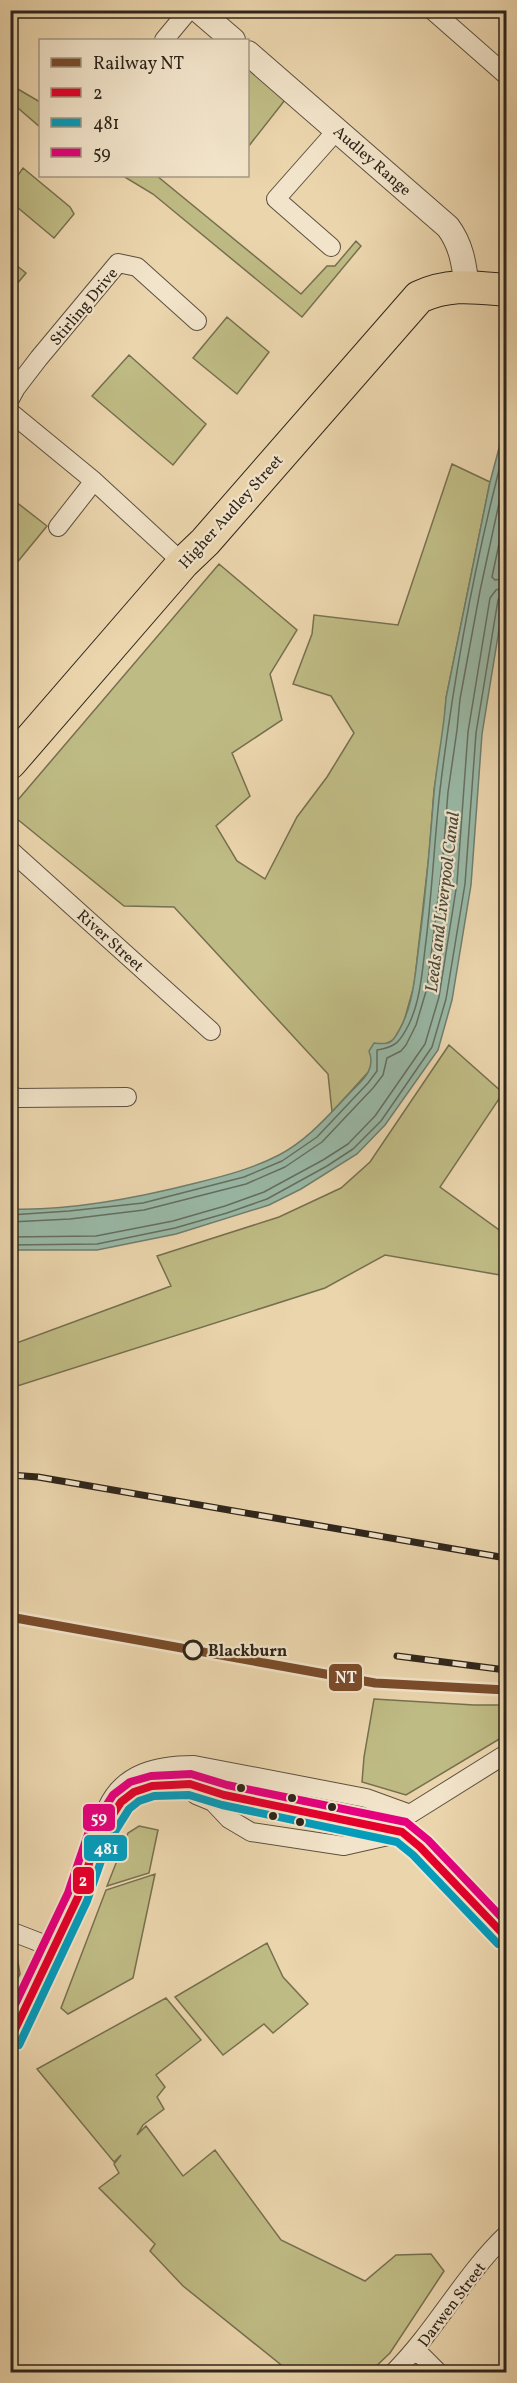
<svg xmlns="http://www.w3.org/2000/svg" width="517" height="2383" viewBox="0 0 517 2383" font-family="Vollkorn,serif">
<rect width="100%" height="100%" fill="#ebd5ad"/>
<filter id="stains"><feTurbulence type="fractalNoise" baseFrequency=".00333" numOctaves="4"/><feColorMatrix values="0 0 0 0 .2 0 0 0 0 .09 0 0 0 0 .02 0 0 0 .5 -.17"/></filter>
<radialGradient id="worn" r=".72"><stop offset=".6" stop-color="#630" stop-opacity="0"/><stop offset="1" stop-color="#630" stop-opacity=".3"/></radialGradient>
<path fill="#bfbb84" stroke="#767050" stroke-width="1.5" d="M 248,53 L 292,91 L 248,147 Z
M 11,85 L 40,102 L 40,127 L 11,102 Z
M 23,168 L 70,207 L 74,214 L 54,238 L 11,202 L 11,185 Z
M 123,176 L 157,176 L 301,294 L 327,266 L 335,266 L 356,241 L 361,246 L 302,317 L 153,194 Z
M 11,261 L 26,273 L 11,291 Z
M 227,317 L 269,352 L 237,394 L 193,358 Z
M 129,355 L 206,424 L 173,465 L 92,396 Z
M 452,464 L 490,482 L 446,698 L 444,729 L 434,790 L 429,855 L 414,986 L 404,1021 L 394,1040 L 385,1044 L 373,1060 L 371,1069 L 332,1112 L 328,1074 L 174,907 L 124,906 L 11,814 L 11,808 L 219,564 L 297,630 L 270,674 L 282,720 L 232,753 L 250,796 L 216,826 L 237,861 L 265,879 L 297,817 L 327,777 L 354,733 L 331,696 L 293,684 L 312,634 L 314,615 L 398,625 Z
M 11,498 L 47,526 L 11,570 Z
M 449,1045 L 503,1093 L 440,1187 L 506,1235 L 506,1276 L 385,1255 L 325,1288 L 11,1388 L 11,1345 L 171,1286 L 157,1256 L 279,1217 L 341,1188 L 370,1162 Z
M 374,1699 L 474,1705 L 506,1705 L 506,1735 L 406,1795 L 362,1782 L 364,1757 Z
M 139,1826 L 158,1830 L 149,1873 L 107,1886 L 128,1833 Z
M 155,1874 L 133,1978 L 68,2014 L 61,2008 L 106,1890 Z
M 267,1943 L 283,1977 L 308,2004 L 273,2033 L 264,2024 L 223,2055 L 175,1997 Z
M 11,1948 L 16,1950 L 20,1974 L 11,1991 Z
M 166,1998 L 201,2040 L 156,2075 L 165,2087 L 157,2097 L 164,2109 L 143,2125 L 137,2135 L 146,2126 L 183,2176 L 215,2150 L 281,2240 L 365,2281 L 396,2255 L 431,2254 L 444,2271 L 390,2353 L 370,2372 L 290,2372 L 183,2286 L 150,2251 L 155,2244 L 99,2188 L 119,2173 L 114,2164 L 121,2155 L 114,2162 L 37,2069 Z"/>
<path fill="#99b9a7" stroke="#6e7e6f" stroke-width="1.5" d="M 506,422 L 506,587 L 482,734 L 471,885 L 452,1000 L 438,1050 L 385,1125 L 357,1154 L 301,1189 L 269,1205 L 176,1234 L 97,1250 L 11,1250 L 11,1209 C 72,1211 137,1198 196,1183 C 224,1176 252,1169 279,1155 C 306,1141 326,1118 347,1096 C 360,1082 377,1071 369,1051 L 374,1043 C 382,1044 390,1045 395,1037 C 413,1011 415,976 419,945 C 426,894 430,844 434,793 C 437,761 444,730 446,698 L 490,482 Z"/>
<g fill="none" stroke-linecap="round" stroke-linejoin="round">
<path stroke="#646f61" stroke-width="1.5" d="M 506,511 L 492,577 L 495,580 L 506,578
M 10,1215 L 69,1211 L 143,1203 L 244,1177 L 282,1161 L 317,1137 L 368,1083 L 377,1071 L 377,1050 C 396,1047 400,1042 409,1024 C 420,1001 422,974 425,949 C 432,896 434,843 440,790 C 454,674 476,556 506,443
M 10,1222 L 70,1219 L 144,1210 L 246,1184 L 285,1167 L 322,1142 L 373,1088 L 383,1075 L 387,1058 L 401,1051 L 406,1045 L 416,1025 L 427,988 L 443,857 L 448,792 L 457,730 L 460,699 L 480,591 L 506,471
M 10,1237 L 96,1236 L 173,1221 L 225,1206 L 264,1192 L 323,1160 L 348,1144 L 375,1116 L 425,1044 L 439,997 L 457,883 L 468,732 L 490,598 L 496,590 L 506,587
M 10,1245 L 97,1244 L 175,1228 L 227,1213 L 267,1199 L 327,1166 L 353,1149 L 381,1121 L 432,1047 L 446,999 L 465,884 L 476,733 L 498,600 L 501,595 L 506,594"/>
<g stroke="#5d5140" stroke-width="20">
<path id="minor" d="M 432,10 L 506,75
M 164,40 L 189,10
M 331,247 L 276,199 L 337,130
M 10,399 L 16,388 L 39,358 L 118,263 L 137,267 L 197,321
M 10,412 L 94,481 L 183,563
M 58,527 L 94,481
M 10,850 L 211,1031
M 10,1094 L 17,1098 L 127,1097
M 196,1795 L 213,1802 L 229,1819 L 251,1832 L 344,1846 L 397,1834
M 107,1808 C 123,1772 158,1765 194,1765 L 366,1798 L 410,1814 L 506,1754
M 10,1931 L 54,1948
M 10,2041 L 78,1897 L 97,1839 L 121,1802 L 134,1792 L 152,1786 L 190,1784 L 224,1795 L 402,1832 L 420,1847 L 506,1937
M 416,2350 L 438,2372
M 394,2372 C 436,2330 464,2275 506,2235"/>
</g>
<g stroke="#5d5140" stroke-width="26">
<path id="tertiary" d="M 198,10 L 233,40
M 248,53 L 448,227 C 462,246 464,265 467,287"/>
</g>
<g stroke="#2e251b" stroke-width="34">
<path id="trunk" d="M 10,763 L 183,563 L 205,542 L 419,297 C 450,283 473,287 506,290"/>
</g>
<use href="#minor" stroke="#f2e4ca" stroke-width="18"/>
<use href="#tertiary" stroke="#f2e4ca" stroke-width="24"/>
<use href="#trunk" stroke="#ebd5ad" stroke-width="32"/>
<g stroke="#2e251b" stroke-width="7">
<path id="rail" d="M 10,1475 L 38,1477 L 506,1558
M 397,1656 L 506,1670"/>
</g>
<use href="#rail" stroke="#f2e4ca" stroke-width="4.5" stroke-dasharray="14" stroke-linecap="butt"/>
<g stroke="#f2e4ca" stroke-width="12">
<path id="bus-1" d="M 10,2040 L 78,1897 L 97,1839 L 121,1802 L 134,1792 L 152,1786 L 190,1784 L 224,1795 L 402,1832 L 420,1847 L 506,1937"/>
</g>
<g stroke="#f2e4ca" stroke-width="12">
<path id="bus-2" d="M 19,2045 L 87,1901 L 107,1844 L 129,1809 L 139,1801 L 154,1796 L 189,1795 L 222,1805 L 397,1842 L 413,1855 L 498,1944"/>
</g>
<g stroke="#f2e4ca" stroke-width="12">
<path id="bus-3" d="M 10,2015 L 68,1893 L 88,1834 L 113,1795 L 130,1782 L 151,1776 L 191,1774 L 227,1785 L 406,1822 L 428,1840 L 506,1922"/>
</g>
<use href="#bus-1" stroke="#e4002b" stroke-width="8"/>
<use href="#bus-2" stroke="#059cbc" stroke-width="8"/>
<use href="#bus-3" stroke="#e5007d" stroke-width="8"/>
<g stroke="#f2e4ca" stroke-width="14">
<path id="rail-1" d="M 10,1617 L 375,1683 L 506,1690"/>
</g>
<use href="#rail-1" stroke="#7a4b2a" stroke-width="9"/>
</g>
<circle fill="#f2e4ca" stroke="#2e251b" stroke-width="3" cx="193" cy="1650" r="9"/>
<g fill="#2e251b" stroke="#f2e4ca" stroke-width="2">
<circle cx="241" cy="1788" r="5"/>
<circle cx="292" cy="1798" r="5"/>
<circle cx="332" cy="1807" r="5"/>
<circle cx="273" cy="1816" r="5"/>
<circle cx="300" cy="1822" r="5"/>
</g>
<g text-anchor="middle" stroke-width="4.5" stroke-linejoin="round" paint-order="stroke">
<g font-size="16" fill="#2e251b" stroke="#f2e4ca">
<text transform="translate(373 160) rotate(41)" y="6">Audley Range</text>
<text transform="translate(83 306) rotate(-50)" y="6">Stirling Drive</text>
<text transform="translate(230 511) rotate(-48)" y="6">Higher Audley Street</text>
<text transform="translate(111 940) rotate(42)" y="6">River Street</text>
<text transform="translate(451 2304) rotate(-53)" y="6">Darwen Street</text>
</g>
<g font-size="16" font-weight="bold" fill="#2e251b" stroke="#f2e4ca" text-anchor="start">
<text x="208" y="1656">Blackburn</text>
</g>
<g font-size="18" font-style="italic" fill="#494a3e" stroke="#f2e4ca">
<text transform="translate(442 902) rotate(-83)" y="6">Leeds and Liverpool Canal</text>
</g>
</g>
<g stroke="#f2e4ca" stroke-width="2">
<rect x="328" y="1663" width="35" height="29" rx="6" fill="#7a4b2a"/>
<rect x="82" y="1803" width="34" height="29" rx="6" fill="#e5007d"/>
<rect x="83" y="1834" width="45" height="28" rx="6" fill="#059cbc"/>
<rect x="72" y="1866" width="23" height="29" rx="6" fill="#e4002b"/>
</g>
<g font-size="16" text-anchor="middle" font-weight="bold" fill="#fff">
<text x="346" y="1683">NT</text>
<text x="99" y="1823">59</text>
<text x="106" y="1854">481</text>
<text x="83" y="1886">2</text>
</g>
<rect width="517" height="2383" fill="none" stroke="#ebd5ad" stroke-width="36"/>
<rect x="12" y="12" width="493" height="2359" fill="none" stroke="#2e251b" stroke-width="3"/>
<rect x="18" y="18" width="481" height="2347" fill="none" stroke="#2e251b" stroke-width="1.5"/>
<rect x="39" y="39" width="210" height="138" fill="#f2e4ca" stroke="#a49884" stroke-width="1.5"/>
<rect x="51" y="58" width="30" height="9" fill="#7a4b2a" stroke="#a49884" stroke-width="1.5"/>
<text x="93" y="69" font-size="18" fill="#2e251b">Railway NT</text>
<rect x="51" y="88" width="30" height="9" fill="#e4002b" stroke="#a49884" stroke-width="1.5"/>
<text x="93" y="99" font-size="18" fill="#2e251b">2</text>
<rect x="51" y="118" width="30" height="9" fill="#059cbc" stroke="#a49884" stroke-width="1.5"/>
<text x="93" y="129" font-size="18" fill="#2e251b">481</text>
<rect x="51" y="148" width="30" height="9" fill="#e5007d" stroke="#a49884" stroke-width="1.5"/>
<text x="93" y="159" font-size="18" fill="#2e251b">59</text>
<rect width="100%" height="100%" filter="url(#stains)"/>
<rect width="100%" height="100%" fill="url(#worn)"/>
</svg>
